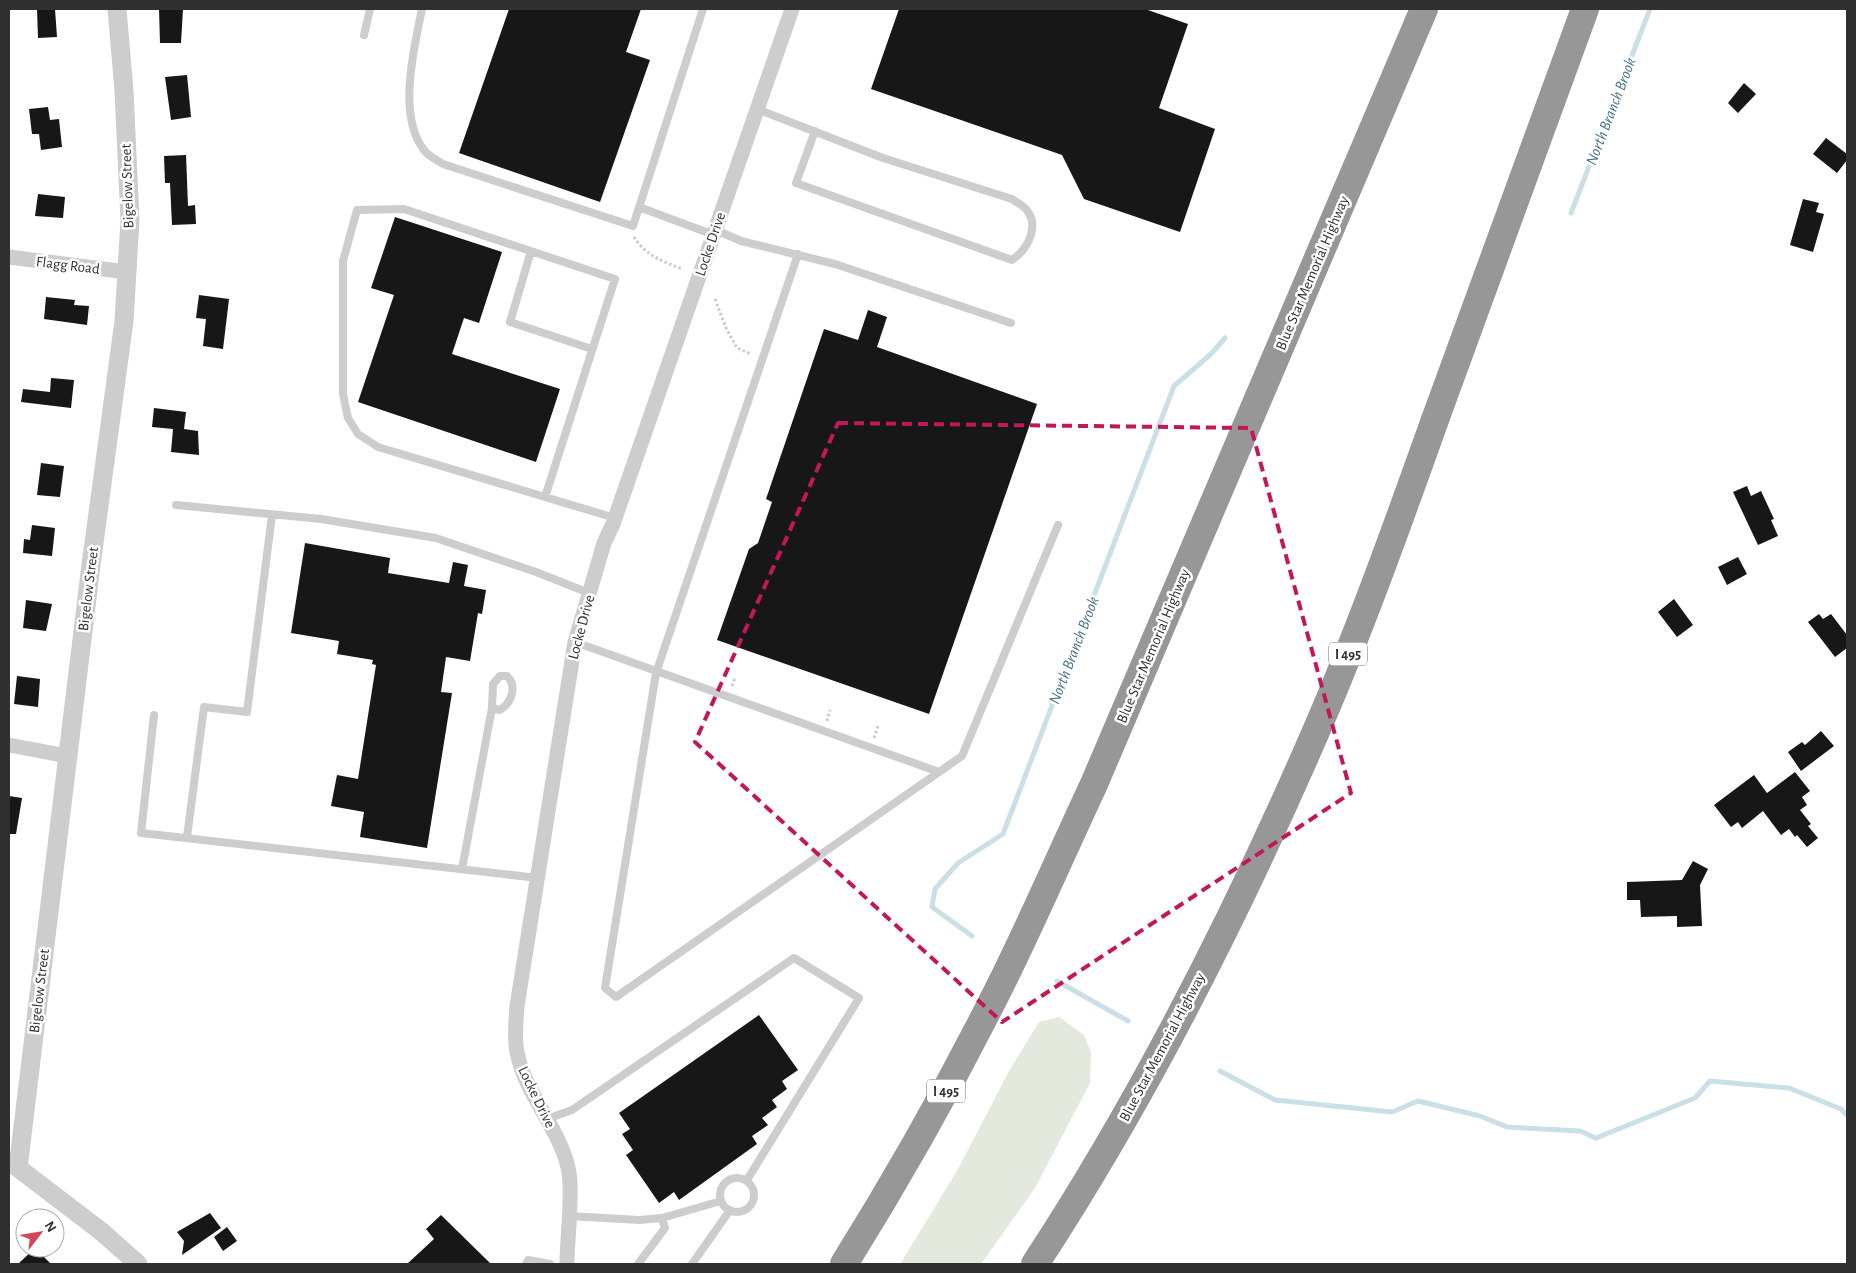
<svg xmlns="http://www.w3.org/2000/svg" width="1856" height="1273" viewBox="0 0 1856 1273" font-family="'Alegreya Sans',sans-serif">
<rect width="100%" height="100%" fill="#fff"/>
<path fill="#e4e9dd" d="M 1059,1017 L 1084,1035 L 1091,1052 L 1090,1083 L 1035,1188 L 981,1264 L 900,1264 L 957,1171 L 1009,1071 L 1039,1022 Z"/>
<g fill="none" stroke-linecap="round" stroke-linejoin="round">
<path stroke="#cbdfe7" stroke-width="5" d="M 1571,213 L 1650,9
M 972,936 L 932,907 L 935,889 L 958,863 L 1003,834 L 1174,386 L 1211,354 L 1225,338
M 1057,981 L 1128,1021
M 1220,1071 L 1275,1100 L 1392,1112 L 1418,1101 L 1480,1116 L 1507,1127 L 1580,1131 L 1596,1138 L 1695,1098 L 1710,1081 L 1789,1088 L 1841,1109 L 1847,1115"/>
</g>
<path fill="#171717" d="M 37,9 L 55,9 L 57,37 L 38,38 Z
M 159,9 L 183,9 L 181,43 L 160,43 Z
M 509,9 L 641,9 L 626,52 L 650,60 L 600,202 L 459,153 Z
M 899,9 L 1145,9 L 1188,24 L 1159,108 L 1215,129 L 1180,232 L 1084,199 L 1062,155 L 871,89 Z
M 187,75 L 191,117 L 171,120 L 165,77 Z
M 1744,83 L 1756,94 L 1738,113 L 1728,103 Z
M 48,107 L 50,120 L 59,119 L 62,147 L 41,150 L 39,134 L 32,134 L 29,109 Z
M 1826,138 L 1847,154 L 1847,160 L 1837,173 L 1813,154 Z
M 186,155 L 188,206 L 195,205 L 196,224 L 172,225 L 170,183 L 165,183 L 164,156 Z
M 38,194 L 65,197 L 63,218 L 35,216 Z
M 1803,199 L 1819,203 L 1816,212 L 1824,214 L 1813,252 L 1790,245 Z
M 395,217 L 502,252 L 479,323 L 464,318 L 452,354 L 560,389 L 536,462 L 358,402 L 394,295 L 371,288 Z
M 199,295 L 229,299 L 223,349 L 203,346 L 206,319 L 196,318 Z
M 46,297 L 75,300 L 74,305 L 89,306 L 87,325 L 44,319 Z
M 868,310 L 887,317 L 877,347 L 1037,404 L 929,714 L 717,640 L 749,549 L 758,543 L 772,502 L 766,499 L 824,329 L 858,340 Z
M 51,378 L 74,380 L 71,408 L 21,402 L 23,389 L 50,392 Z
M 154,408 L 186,412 L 184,429 L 198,431 L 199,455 L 171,452 L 173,429 L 152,427 Z
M 41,463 L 64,466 L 60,497 L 37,495 Z
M 1747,486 L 1751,496 L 1761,491 L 1774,519 L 1771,520 L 1778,536 L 1758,545 L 1733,492 Z
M 32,525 L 55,528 L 52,556 L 23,553 L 24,539 L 30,540 Z
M 305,543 L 390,558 L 388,573 L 449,583 L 453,562 L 468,565 L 464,586 L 486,590 L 482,614 L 478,613 L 470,661 L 446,657 L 441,692 L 452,693 L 427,848 L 360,837 L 364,812 L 331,806 L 337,775 L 358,779 L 376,665 L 372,664 L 373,660 L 337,654 L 339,641 L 291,633 Z
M 1738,557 L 1747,574 L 1727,585 L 1718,567 Z
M 1674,599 L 1693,625 L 1677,637 L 1658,612 Z
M 26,600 L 52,604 L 46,631 L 23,628 Z
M 1819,614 L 1823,619 L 1831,614 L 1847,635 L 1847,648 L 1835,657 L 1808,622 Z
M 17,676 L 40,679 L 38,707 L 14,704 Z
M 1821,731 L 1834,746 L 1801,771 L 1788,752 L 1802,742 L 1805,745 Z
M 1795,772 L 1810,791 L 1802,797 L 1807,805 L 1800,810 L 1811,824 L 1808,826 L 1818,838 L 1807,847 L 1797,835 L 1795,837 L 1789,829 L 1781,835 L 1763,811 L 1742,828 L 1738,822 L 1731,827 L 1714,805 L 1754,775 L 1767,793 Z
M 9,796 L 22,798 L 16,834 L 9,834 Z
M 1693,861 L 1708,869 L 1700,885 L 1702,926 L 1677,927 L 1677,916 L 1641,917 L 1640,900 L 1627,900 L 1627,882 L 1682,880 Z
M 759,1015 L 798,1070 L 782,1081 L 787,1089 L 772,1100 L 777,1107 L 762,1118 L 768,1125 L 752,1136 L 757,1144 L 679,1200 L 674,1192 L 659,1203 L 626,1155 L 633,1150 L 622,1134 L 630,1129 L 619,1113 Z
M 210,1213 L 221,1228 L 182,1255 L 184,1241 L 177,1232 Z
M 441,1215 L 491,1264 L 407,1264 L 434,1239 L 426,1229 Z
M 227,1227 L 237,1241 L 223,1251 L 214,1237 Z
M 35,1248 L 51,1264 L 18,1264 Z"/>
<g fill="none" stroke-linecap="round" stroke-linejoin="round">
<path stroke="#cacaca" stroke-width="3" stroke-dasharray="2.5 2.5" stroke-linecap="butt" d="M 634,237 C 645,255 663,262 683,269
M 715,299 L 726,328 L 737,348 L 751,354
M 732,686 L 735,677
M 827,721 L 830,710
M 874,738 L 878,726"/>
<path stroke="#cdcdcd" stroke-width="8" d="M 422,9 C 414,48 397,116 424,150 C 428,156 437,160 443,164 L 633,226 L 703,9
M 364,35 L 370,9
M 757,109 L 883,158 L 1012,199 C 1016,202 1022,205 1025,208 C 1041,225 1028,249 1012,260 L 796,183 L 815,131
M 639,207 L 714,235
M 716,230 L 741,241 L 835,264 L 1011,323
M 531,251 L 510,322 L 592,349
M 798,254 L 656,673 L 605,988 L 616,997 L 962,756 L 1058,525
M 545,497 L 615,279 L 404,209 L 357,210 L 343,261 L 343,394 L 348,418 L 358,434 L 378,447 L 615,518
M 176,505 L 321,519 L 436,538 L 536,572 L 589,593
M 575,642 L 939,772
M 154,715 L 141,833 L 538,878
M 187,837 L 204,707 L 247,712 L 272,515
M 462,869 L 492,708 L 493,684 L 500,676 L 507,676 C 518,687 511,703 500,710 L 492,708
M 547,1119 L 572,1110 L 794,958 L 859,998 L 747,1180
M720 1195a17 17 0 1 1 34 0a17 17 0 1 1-34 0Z
M 569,1216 L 639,1220 L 662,1218 L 721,1201
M 526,1264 L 528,1260 L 550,1264
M 638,1264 L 665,1228 L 662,1218
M 692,1264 L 730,1210"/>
<path stroke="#cdcdcd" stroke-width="15" d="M 9,257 L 127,272
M 9,745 L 67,756
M 567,1264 C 567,1237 573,1198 569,1172 C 561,1129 525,1095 517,1052 C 514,1038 516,1021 517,1006 L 575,642 L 604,543 L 613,524 L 792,9"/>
<path stroke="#cdcdcd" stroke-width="19" d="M 9,1161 L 102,1232 L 138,1264
M 18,1168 L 91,565 L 124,321 L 130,220 L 124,91 L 117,9"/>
<path stroke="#979797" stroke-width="28" d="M 844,1264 C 902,1171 956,1075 1005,976 C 1036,913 1064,848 1094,784 L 1424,9
M 1035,1264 C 1149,1090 1244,900 1326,708 C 1366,613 1401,515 1436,417 C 1486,281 1536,145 1585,9"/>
</g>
<path fill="none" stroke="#c2185b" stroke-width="4" stroke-dasharray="10 6" stroke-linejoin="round" d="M 838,423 L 1251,428 L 1351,793 L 1002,1022 L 695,742 Z"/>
<g text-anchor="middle" stroke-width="5" stroke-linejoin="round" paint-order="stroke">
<g fill="#fff" stroke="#6e6e6e" stroke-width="1">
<rect x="1329" y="642.5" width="38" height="23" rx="4"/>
<rect x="927" y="1079.5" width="38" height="23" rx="4"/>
</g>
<g font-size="14" font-weight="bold" fill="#303030">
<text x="1348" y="659">I 495</text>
<text x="946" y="1096">I 495</text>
</g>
<g font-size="15" fill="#303030" stroke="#fff">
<text transform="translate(127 186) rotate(-92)" y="5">Bigelow Street</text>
<text transform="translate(710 244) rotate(-71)" y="5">Locke Drive</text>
<text transform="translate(68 265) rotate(7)" y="5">Flagg Road</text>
<text transform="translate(1312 273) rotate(-67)" y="5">Blue Star Memorial Highway</text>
<text transform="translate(88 589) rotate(-83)" y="5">Bigelow Street</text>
<text transform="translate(581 627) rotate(-75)" y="5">Locke Drive</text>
<text transform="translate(1153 646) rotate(-67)" y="5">Blue Star Memorial Highway</text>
<text transform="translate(39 991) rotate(-83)" y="5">Bigelow Street</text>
<text transform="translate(1162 1047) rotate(-62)" y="5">Blue Star Memorial Highway</text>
<text transform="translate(537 1097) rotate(64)" y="5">Locke Drive</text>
</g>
<g font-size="16" font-style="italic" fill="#45758b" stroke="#fff">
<text transform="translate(1610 111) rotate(-69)" y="6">North Branch Brook</text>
<text transform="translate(1073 650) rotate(-69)" y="6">North Branch Brook</text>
</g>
</g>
<rect width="1856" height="1273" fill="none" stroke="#303030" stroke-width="20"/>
<g transform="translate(40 1233) rotate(59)"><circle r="24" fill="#ffffff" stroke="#acacac"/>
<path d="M0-4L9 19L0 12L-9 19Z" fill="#d54559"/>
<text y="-8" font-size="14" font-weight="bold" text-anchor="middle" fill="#303030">N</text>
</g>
</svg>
